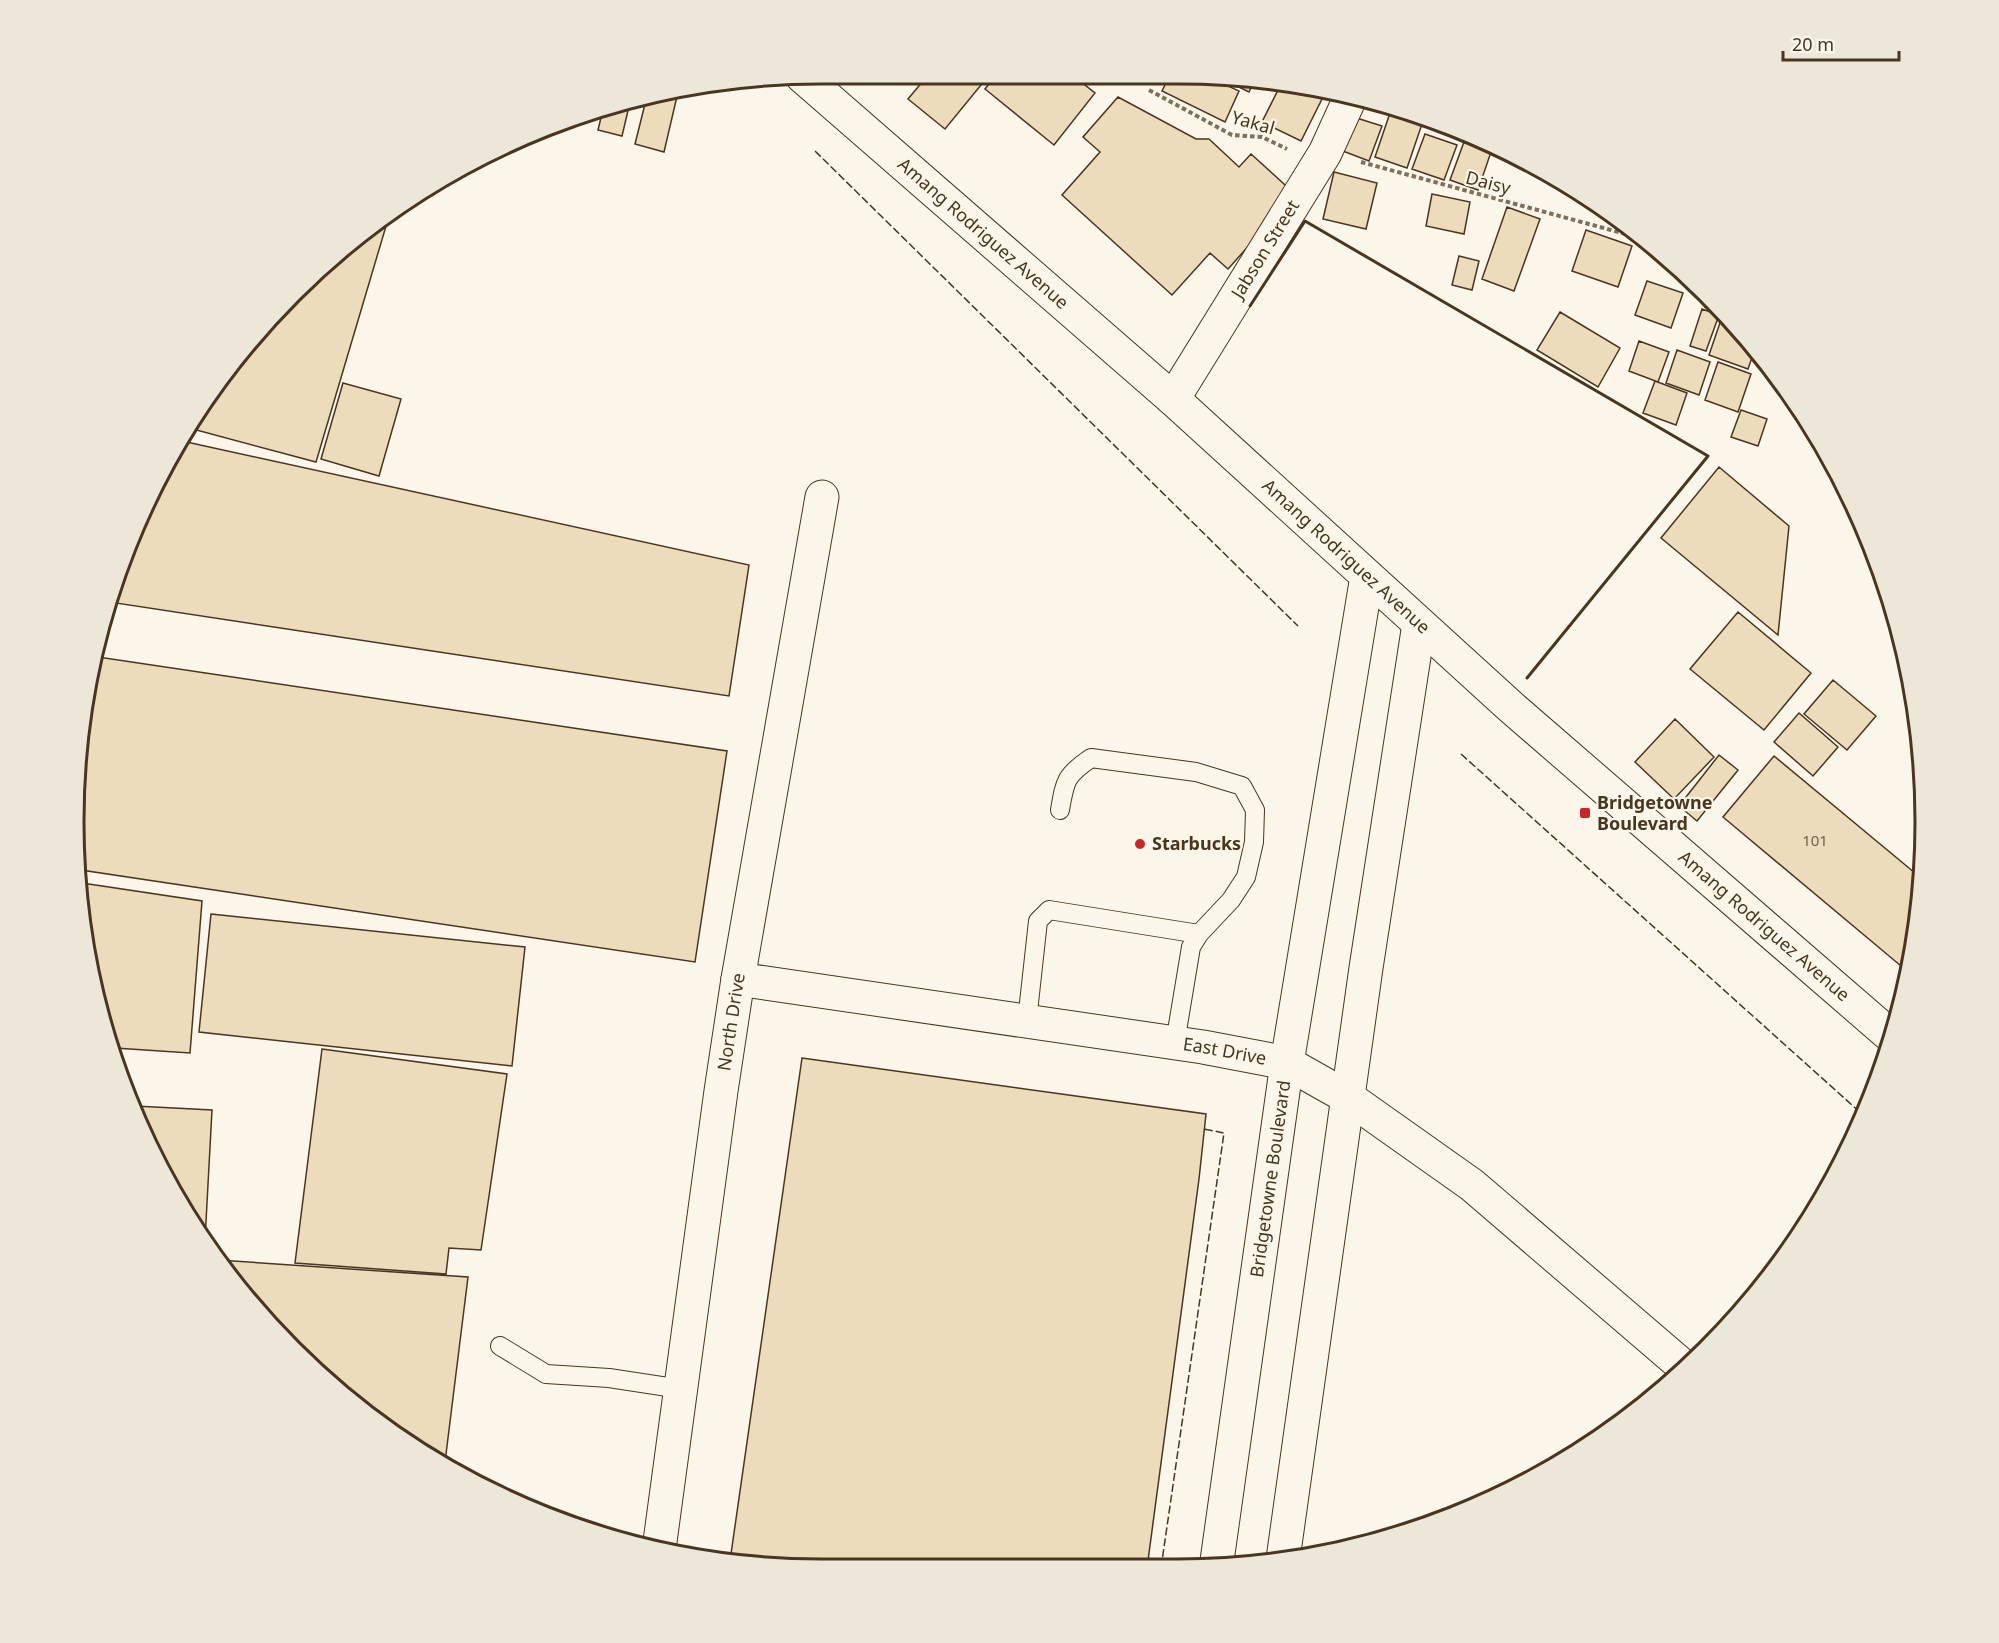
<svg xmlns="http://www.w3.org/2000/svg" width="1999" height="1643" viewBox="0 0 1999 1643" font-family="'Noto Sans',sans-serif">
<rect width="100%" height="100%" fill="#fbf6e9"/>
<path fill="#ecdcbc" stroke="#4a3520" stroke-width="1.5" d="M 929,74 L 990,74 L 945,129 L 908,99 Z
M 997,74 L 1072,75 L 1095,93 L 1054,145 L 985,89 Z
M 1170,75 L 1205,75 L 1239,91 L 1225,122 L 1162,91 Z
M 1214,75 L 1227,75 L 1255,79 L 1249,92 Z
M 1282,82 L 1327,89 L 1301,141 L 1262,122 Z
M 678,92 L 664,152 L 635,144 L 647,96 Z
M 1118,97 L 1196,139 L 1209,139 L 1239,167 L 1251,154 L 1295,194 L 1228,269 L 1210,253 L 1172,295 L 1062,195 L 1100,152 L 1083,137 Z
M 624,101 L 630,102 L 622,136 L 598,130 L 603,109 Z
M 1390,113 L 1422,124 L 1407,168 L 1375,157 Z
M 1347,115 L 1382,126 L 1369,161 L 1335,148 Z
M 1461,129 L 1486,142 L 1484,148 L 1457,138 Z
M 1425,134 L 1457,145 L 1444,180 L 1412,169 Z
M 1464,142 L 1491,152 L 1478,190 L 1450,180 Z
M 1334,172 L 1377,183 L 1366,229 L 1323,219 Z
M 1432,194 L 1470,202 L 1464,234 L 1426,226 Z
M 1507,207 L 1540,219 L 1514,291 L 1482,279 Z
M 389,216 L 316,462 L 189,428 L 199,406 L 328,259 Z
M 1586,230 L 1632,246 L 1618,287 L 1572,271 Z
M 1459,256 L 1479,261 L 1472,290 L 1452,285 Z
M 1647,281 L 1683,293 L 1671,328 L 1635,315 Z
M 1708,299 L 1720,312 L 1705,307 Z
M 1702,309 L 1719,315 L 1706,351 L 1690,346 Z
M 1560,312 L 1620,348 L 1598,387 L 1537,350 Z
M 1722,317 L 1726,318 L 1755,349 L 1748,369 L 1709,355 Z
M 1639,341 L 1669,352 L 1658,382 L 1629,371 Z
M 1677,350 L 1710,362 L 1699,395 L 1666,383 Z
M 1760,354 L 1771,366 L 1772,368 L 1757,363 Z
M 1718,362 L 1751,374 L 1738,412 L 1705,400 Z
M 1655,381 L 1687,393 L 1676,425 L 1643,413 Z
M 343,383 L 401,399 L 379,476 L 321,459 Z
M 1741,410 L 1767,419 L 1758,446 L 1731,437 Z
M 182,441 L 749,565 L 729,696 L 109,602 L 113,581 Z
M 1719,467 L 1789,526 L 1778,635 L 1661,538 Z
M 1738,612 L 1811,673 L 1764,730 L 1690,669 Z
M 98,657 L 727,751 L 695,962 L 81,870 L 75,772 Z
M 1833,680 L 1876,716 L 1847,750 L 1804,714 Z
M 1799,713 L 1838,747 L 1813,776 L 1774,742 Z
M 1675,719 L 1714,757 L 1674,799 L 1635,762 Z
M 1719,755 L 1738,770 L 1697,821 L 1679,806 Z
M 1774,756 L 1915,873 L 1921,866 L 1919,919 L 1907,971 L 1723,817 Z
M 82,883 L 202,901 L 190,1053 L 115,1048 L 88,967 Z
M 211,914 L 525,947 L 512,1066 L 199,1032 Z
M 322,1049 L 507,1074 L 481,1250 L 449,1248 L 446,1274 L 295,1263 Z
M 802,1058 L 1206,1114 L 1199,1179 L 1147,1568 L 773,1568 L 730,1561 Z
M 135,1106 L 212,1110 L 205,1240 L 150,1152 Z
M 218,1260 L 468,1277 L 445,1462 L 329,1384 L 228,1277 Z"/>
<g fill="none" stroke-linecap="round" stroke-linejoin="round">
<g stroke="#4a3520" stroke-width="20">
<path id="lane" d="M 1060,810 C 1065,780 1066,775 1091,758 L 1196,772 L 1242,786 L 1255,810 L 1254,842 L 1246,877 L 1231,900 L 1199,934 L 1191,947 L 1175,1043
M 1027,1021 L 1038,921 L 1049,910 L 1199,934
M 500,1346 L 546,1374 L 609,1378 L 681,1389"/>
</g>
<g stroke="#4a3520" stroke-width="35">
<g id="street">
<path id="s1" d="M 1173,399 L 1325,153 L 1351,96"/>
<path id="s2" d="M 738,979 L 1203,1047 L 1287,1063 L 1349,1098 L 1472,1185 L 1684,1367"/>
<path id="s3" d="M 659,1549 L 721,1091 L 738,979 L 822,497"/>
</g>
</g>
<g stroke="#4a3520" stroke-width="35">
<g id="secondary">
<path id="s4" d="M 802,76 L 1173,399 L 1511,707 L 1892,1037"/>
<path d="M 1283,1559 L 1366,968 L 1419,624"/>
<path id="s5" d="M 1216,1568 L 1287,1063 L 1367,576"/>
</g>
</g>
<path stroke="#7f6f5c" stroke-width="4" stroke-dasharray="4.5 3" stroke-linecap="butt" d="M 1149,90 L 1232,135 L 1262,137 L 1287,149
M 1361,162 L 1644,239"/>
<use href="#lane" stroke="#fbf6e9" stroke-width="18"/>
<use href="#street" stroke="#fbf6e9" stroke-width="33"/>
<use href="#secondary" stroke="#fbf6e9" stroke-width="33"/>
<path stroke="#4a3520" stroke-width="1.5" stroke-dasharray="8 3" stroke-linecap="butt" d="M 815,151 L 1298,626
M 1461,754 L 1862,1114
M 1161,1568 L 1224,1133 L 1204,1129"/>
<path stroke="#4a3520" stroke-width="3" d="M 1250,306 L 1305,221 L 1708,456 L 1527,678"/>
</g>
<g fill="#c62828" stroke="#fbf6e9" stroke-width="2">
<rect x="1579" y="807" width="12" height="12" rx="3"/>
<circle cx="1140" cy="844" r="6"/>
</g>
<g text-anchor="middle" stroke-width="4.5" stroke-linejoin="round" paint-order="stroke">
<g font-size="15" fill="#725f47">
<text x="1815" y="846">101</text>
</g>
<g font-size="18" fill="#4a3520" stroke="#fbf6e9">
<text transform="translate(1253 123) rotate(16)" y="6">Yakal</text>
<text transform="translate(1488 183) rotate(15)" y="6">Daisy</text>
<text dy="6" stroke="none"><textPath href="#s4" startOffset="240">Amang Rodriguez Avenue</textPath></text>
<text dy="6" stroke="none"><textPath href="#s1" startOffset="176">Jabson Street</textPath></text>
<text dy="6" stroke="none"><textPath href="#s4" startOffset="726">Amang Rodriguez Avenue</textPath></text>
<text dy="6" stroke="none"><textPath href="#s4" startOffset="1284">Amang Rodriguez Avenue</textPath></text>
<text dy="6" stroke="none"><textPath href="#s3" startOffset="532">North Drive</textPath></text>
<text dy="6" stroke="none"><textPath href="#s2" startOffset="492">East Drive</textPath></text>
<text dy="6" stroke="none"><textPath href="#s5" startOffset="393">Bridgetowne Boulevard</textPath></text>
</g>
<g font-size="18" font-weight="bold" fill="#4a3520" stroke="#fbf6e9" text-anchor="start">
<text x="1597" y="809">Bridgetowne<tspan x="1597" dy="21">Boulevard</tspan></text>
<text x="1152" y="850">Starbucks</text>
</g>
</g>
<path d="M0 0H1999V1643H0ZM821 84H1178A737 737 0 0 1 1915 821V822A737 737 0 0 1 1178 1559H821A737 737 0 0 1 84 822V821A737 737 0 0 1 821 84Z" fill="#ede7d9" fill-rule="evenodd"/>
<path fill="none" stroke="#4a3520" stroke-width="3" d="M821 84H1178A737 737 0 0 1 1915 821V822A737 737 0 0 1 1178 1559H821A737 737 0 0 1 84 822V821A737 737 0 0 1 821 84Z"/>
<path d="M1783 51v9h116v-9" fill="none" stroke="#4a3520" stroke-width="3"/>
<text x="1792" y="51" font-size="18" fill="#4a3520" stroke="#fbf6e9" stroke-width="4.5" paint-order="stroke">20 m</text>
</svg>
